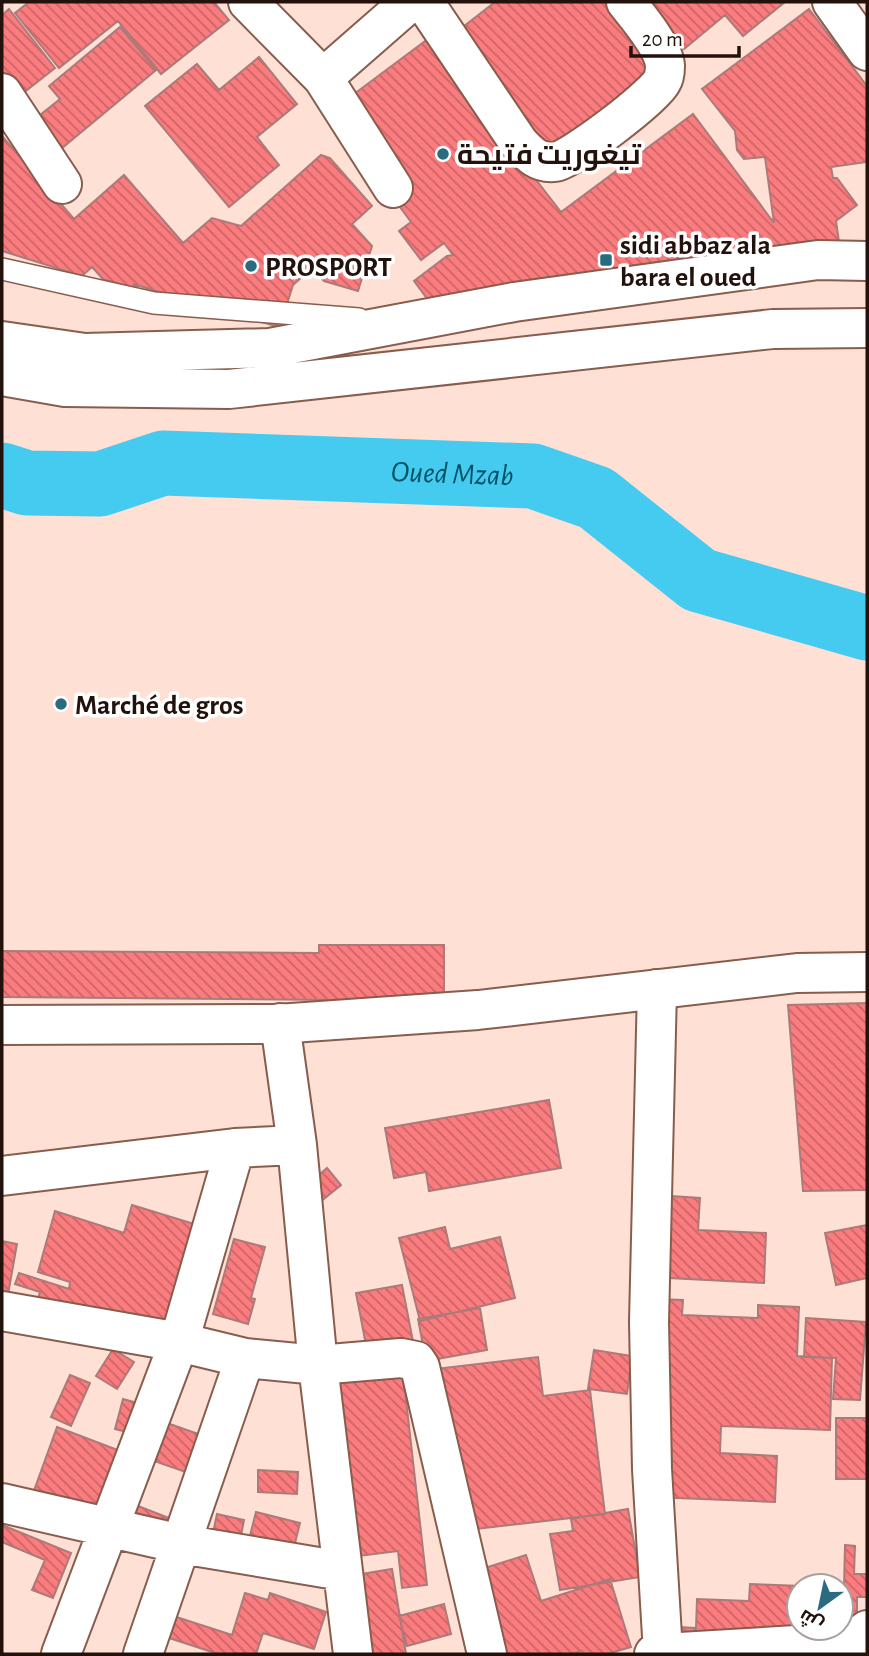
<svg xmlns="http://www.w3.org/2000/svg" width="869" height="1656" viewBox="0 0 869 1656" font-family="'Alegreya Sans',Cairo,sans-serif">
<defs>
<pattern id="building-back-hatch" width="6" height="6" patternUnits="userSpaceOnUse" patternTransform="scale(1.75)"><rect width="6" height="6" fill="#fb7c7e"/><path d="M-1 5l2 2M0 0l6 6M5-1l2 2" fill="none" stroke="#cb6466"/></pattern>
</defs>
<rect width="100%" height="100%" fill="#fee0d5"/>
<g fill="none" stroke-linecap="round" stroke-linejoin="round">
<path stroke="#45caf0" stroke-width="65" id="s1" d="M 2,475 L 27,483 L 100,484 L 163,463 L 533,476 L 596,498 L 699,580 L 867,628"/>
</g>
<path fill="url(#building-back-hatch)" stroke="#ab7a79" stroke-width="2" d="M 29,2 L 214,2 L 229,20 L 161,74 L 118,21 L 59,68 L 15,13 Z
M 495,2 L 611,2 L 674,81 L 562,170 L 454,34 Z
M 645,2 L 785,2 L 743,36 L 725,15 L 684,49 Z
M 9,9 L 55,68 L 13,101 L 2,87 L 2,15 Z
M 809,9 L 867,86 L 867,162 L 831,167 L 833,178 L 837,178 L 857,205 L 836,221 L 840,249 L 431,304 L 414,281 L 447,256 L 453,255 L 444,243 L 421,260 L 399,231 L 411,222 L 342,129 L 346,100 L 436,33 L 543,177 L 537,181 L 561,212 L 693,114 L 774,223 L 765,157 L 744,159 L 737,150 L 735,131 L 702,89 Z
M 120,27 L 156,70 L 50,158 L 24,128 L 60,99 L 49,86 Z
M 259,57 L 297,104 L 257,137 L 279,165 L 229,207 L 145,106 L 197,64 L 219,90 Z
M 2,136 L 74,219 L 124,175 L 183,243 L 212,218 L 241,226 L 321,155 L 330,158 L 372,206 L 352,224 L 372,246 L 358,291 L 324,281 L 312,268 L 293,285 L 282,320 L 275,326 L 133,284 L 139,290 L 103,279 L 92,267 L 82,276 L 2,251 Z
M 319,945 L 444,945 L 444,1001 L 2,997 L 2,951 L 319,953 Z
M 867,1003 L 867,1190 L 803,1191 L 788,1005 Z
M 549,1100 L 561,1168 L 429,1191 L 426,1172 L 394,1178 L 385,1128 Z
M 327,1168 L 341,1185 L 320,1202 L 306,1186 Z
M 656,1195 L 700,1198 L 698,1230 L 766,1233 L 764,1283 L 669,1278 Z
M 132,1205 L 207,1228 L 171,1346 L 32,1317 L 40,1292 L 15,1284 L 19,1273 L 69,1289 L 70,1282 L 38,1272 L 55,1211 L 124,1233 Z
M 867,1225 L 867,1278 L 836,1285 L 825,1233 Z
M 445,1227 L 450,1249 L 500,1237 L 515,1298 L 420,1321 L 399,1238 Z
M 234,1239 L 265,1247 L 251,1298 L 255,1299 L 248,1324 L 213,1314 Z
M 2,1241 L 17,1244 L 4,1317 L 2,1316 Z
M 402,1285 L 417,1362 L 371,1371 L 356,1293 Z
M 656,1299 L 683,1300 L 682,1315 L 758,1318 L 758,1305 L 799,1307 L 797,1356 L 832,1358 L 830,1430 L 721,1426 L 720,1453 L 777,1456 L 775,1502 L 652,1497 Z
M 480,1308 L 487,1350 L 426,1361 L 418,1319 Z
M 806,1318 L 866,1322 L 860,1400 L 833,1399 L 836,1358 L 804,1357 Z
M 113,1349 L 134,1362 L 117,1389 L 96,1376 Z
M 594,1350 L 632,1356 L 627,1394 L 588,1389 Z
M 538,1357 L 543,1396 L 590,1390 L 605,1514 L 459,1531 L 426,1370 Z
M 403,1373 L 427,1585 L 402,1588 L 398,1551 L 343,1558 L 322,1383 Z
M 70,1375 L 90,1383 L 71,1426 L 51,1417 Z
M 123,1399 L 148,1406 L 139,1435 L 115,1429 Z
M 836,1418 L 867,1418 L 867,1479 L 836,1479 Z
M 167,1423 L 210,1438 L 197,1476 L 154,1461 Z
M 57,1427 L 131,1455 L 100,1538 L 27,1510 Z
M 258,1470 L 298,1472 L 297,1494 L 258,1492 Z
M 138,1506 L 179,1522 L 128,1532 Z
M 628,1509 L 640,1577 L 560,1590 L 550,1534 L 573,1531 L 571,1519 Z
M 256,1512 L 300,1523 L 289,1567 L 245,1555 Z
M 217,1514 L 244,1520 L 235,1567 L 207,1562 Z
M 2,1525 L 71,1553 L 53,1598 L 32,1590 L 45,1560 L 2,1542 Z
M 845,1545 L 855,1546 L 854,1574 L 867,1574 L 867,1597 L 857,1597 L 857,1626 L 689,1654 L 657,1626 L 696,1628 L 697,1599 L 749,1601 L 750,1584 L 803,1586 L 799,1586 L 799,1628 L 841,1628 L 841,1587 L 844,1587 Z
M 526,1555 L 541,1601 L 610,1579 L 631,1647 L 607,1654 L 583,1654 L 582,1651 L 572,1654 L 491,1654 L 466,1574 Z
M 392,1569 L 406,1654 L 361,1654 L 349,1576 Z
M 245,1593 L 268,1600 L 270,1593 L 326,1612 L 314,1649 L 263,1633 L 256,1654 L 218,1654 L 154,1633 L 161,1612 L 232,1635 Z
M 444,1604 L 451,1634 L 407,1646 L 399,1616 Z"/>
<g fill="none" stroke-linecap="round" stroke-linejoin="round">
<g stroke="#885d4e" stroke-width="24">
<path id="lane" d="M 2,269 L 154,303 L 359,319"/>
</g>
<g stroke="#885d4e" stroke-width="42">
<path id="street" d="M 248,2 L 323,78 L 393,188
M 424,2 L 519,143 C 529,154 539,164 555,162 C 571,160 654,97 662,81 C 664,78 665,70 665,66 C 664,47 638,17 626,2
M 832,2 L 867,51
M 323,78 L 410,2
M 2,93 L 62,184
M 280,1023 L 297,1145 L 318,1365 L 353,1654
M 2,1176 L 235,1148
M 2,1311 L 179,1342 L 245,1358 L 318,1365 L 401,1358 L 416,1361 L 420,1367 L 487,1654
M 2,1503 L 181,1544 L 342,1571
M 663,1653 L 846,1642 L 856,1639 L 867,1630
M 61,1654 L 179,1342 L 235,1148 L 297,1145
M 143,1654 L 245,1358
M 654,1654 L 663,1653 L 652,1469 L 649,1322 L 657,989"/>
</g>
<g stroke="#885d4e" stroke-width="42">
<path id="secondary" d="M 2,1025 L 277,1024 L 478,1010 L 797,973 L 867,972"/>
</g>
<g stroke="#885d4e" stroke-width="42">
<path id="primary" d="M 2,341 L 85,353 L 270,348 L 514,302 L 818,260 L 867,261
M 2,376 L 65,387 L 229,389 L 773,329 L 867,328"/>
</g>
<use href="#lane" stroke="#fff" stroke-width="21"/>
<use href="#street" stroke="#fff" stroke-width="38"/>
<use href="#secondary" stroke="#fff" stroke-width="38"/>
<use href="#primary" stroke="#fff" stroke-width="38"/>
</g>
<g fill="#2a6b7f" stroke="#fff" stroke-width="2.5">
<circle cx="443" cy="154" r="7"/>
<rect x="599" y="253" width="14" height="14" rx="3.5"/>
<circle cx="251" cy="266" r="7"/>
<circle cx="61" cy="704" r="7"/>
</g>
<g text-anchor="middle" stroke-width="7" stroke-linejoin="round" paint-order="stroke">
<g font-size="28" font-weight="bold" fill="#23120c" stroke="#fff" text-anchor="start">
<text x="457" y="164">تيغوريت فتيحة</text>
<text x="620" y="254">sidi abbaz ala<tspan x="620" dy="32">bara el oued</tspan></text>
<text x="265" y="276">PROSPORT</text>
<text x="75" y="714">Marché de gros</text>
</g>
<g font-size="30" font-style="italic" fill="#005164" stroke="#fff">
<text dy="10" stroke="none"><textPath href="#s1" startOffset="455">Oued Mzab</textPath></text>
</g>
</g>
<rect width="869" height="1656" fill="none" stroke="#23120c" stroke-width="7"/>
<g transform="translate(820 1607) rotate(213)"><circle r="33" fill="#ffffff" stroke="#a7a09e" stroke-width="2"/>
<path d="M0-5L12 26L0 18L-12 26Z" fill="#2a6b7f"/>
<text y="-10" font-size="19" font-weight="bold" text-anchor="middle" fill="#23120c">ش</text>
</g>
<path d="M631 46v10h108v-10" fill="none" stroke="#23120c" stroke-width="3.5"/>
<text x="642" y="46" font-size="21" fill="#23120c" stroke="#ffffff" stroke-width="5" paint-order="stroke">20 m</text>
</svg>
